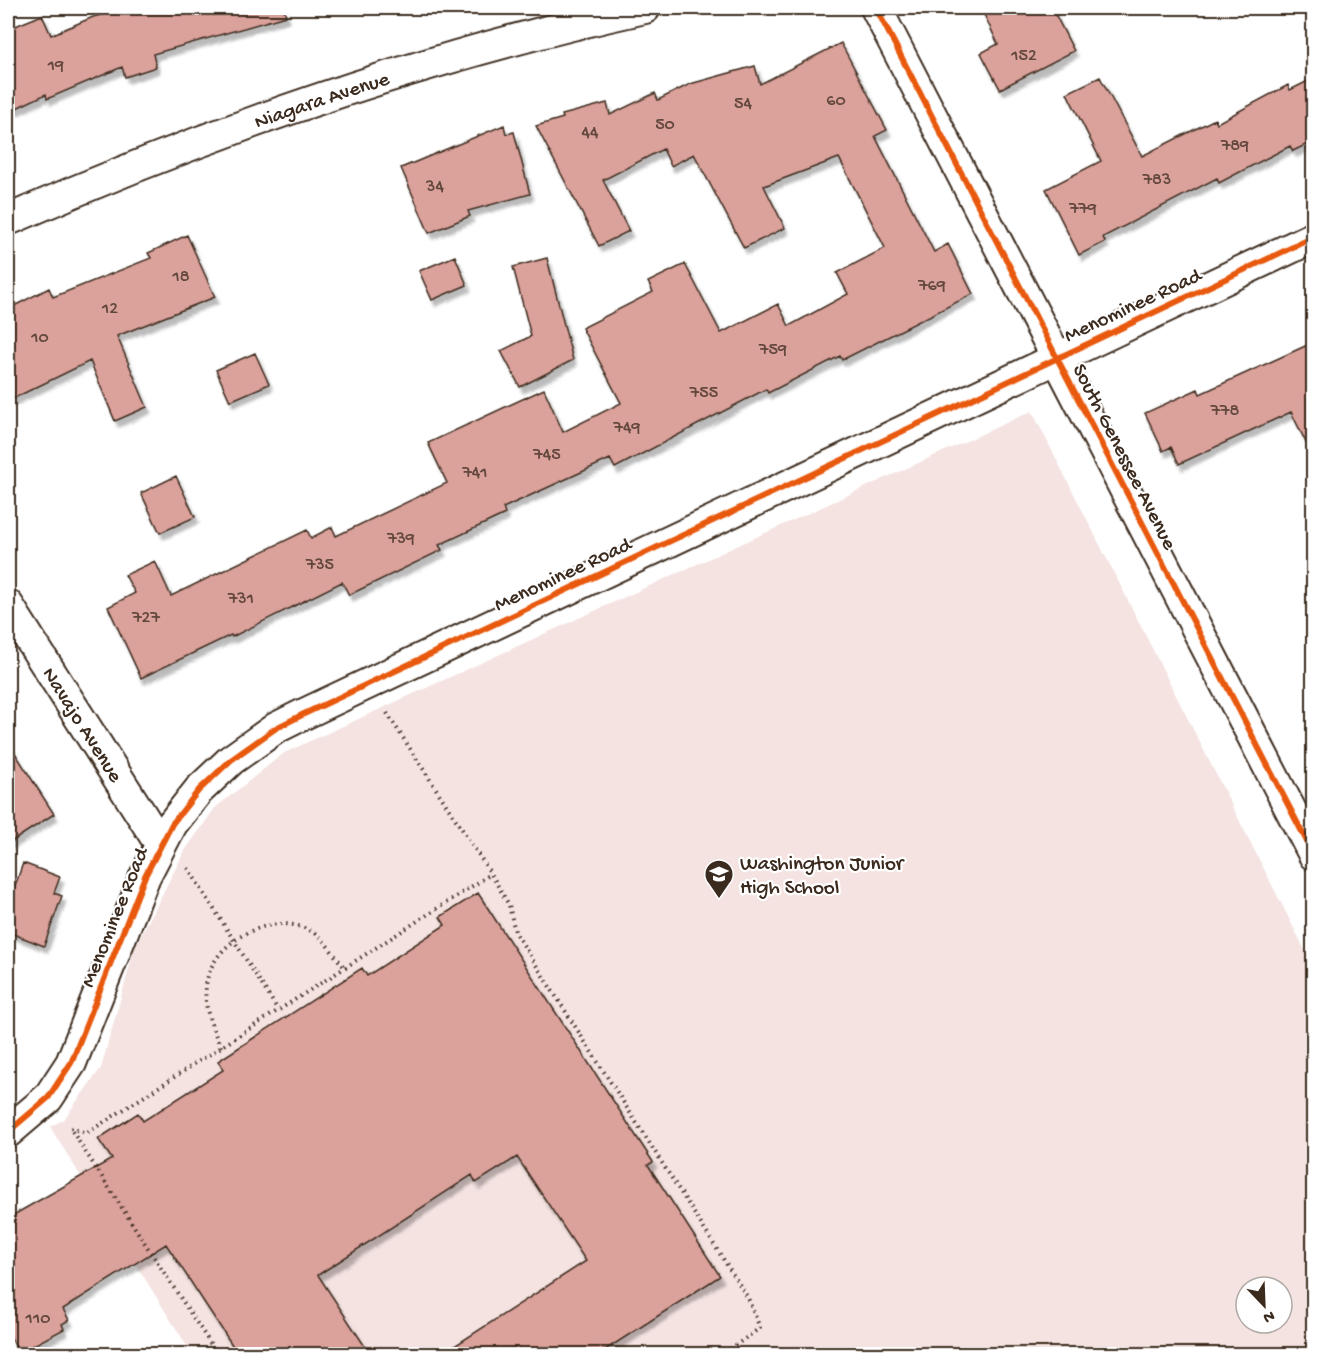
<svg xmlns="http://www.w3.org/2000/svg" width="1321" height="1362" viewBox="0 0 1321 1362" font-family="'Gochi Hand',sans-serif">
<defs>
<filter id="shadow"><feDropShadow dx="3.5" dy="6" stdDeviation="1.5" flood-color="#0004"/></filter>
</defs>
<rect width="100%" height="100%" fill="#fff"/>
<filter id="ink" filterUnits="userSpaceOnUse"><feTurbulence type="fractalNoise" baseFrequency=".0167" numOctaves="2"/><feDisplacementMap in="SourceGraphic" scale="12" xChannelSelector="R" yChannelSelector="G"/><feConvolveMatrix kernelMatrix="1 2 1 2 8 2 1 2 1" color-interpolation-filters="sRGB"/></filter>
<g filter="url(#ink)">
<path fill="#f4e3e1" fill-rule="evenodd" d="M 1032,411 L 1313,966 L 1313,1354 L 192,1354 L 50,1127 L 64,1119 L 101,1068 L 135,947 L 184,852 L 215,808 L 284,753 ZM 1246,1287 L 1282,1287 L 1282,1323 L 1246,1323 Z"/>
<path fill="#dba19b" stroke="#3b2a1e" stroke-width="1.5" filter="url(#shadow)" d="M 126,8 L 284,8 L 286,16 L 153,54 L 156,67 L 125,77 L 122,67 L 47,99 L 46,94 L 8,112 L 8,29 L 42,15 L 51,35 L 93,17 Z
M 981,8 L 1052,8 L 1074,51 L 1000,89 L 981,53 L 998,44 Z
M 841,43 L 887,130 L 875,136 L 934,252 L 948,244 L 973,294 L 842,360 L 840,356 L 768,393 L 766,389 L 615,468 L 610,459 L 503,508 L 505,514 L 439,545 L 442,550 L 349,595 L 342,582 L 232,637 L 231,635 L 141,678 L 108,607 L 135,593 L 125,575 L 155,561 L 171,596 L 307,530 L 311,538 L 332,527 L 336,536 L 447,483 L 428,443 L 544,389 L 563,432 L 621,403 L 582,328 L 653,292 L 648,282 L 685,264 L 721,333 L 778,304 L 789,326 L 848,294 L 837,273 L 885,248 L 839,158 L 764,186 L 785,228 L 744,248 L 694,154 L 671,166 L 663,149 L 603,180 L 629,231 L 599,246 L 536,126 L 563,118 L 562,115 L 607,103 L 610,115 L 655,93 L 658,100 L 690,84 L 755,66 L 760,84 Z
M 1100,77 L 1142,156 L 1215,119 L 1217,123 L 1288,85 L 1290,90 L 1314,78 L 1314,141 L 1293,151 L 1290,146 L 1219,183 L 1217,178 L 1103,237 L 1105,242 L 1079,255 L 1046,189 L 1101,161 L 1067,93 Z
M 504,125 L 506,134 L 514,132 L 530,194 L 468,211 L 470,216 L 429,233 L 401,168 Z
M 187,235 L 215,297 L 117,336 L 147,407 L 115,421 L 90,361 L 8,401 L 8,309 L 49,288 L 53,297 L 151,258 L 148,253 Z
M 455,256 L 467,285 L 432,300 L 419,271 Z
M 547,258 L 573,360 L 520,387 L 501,351 L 531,336 L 513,267 Z
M 1314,342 L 1314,459 L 1291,412 L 1179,464 L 1171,447 L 1163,451 L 1145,413 L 1198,389 L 1200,394 Z
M 255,353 L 269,384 L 230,401 L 216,370 Z
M 176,476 L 195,517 L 160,533 L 141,493 Z
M 8,742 L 54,814 L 8,844 Z
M 23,863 L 60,877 L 54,893 L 62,896 L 44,946 L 8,932 L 8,906 Z
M 478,893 L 653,1162 L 648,1165 L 720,1276 L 599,1354 L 442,1354 L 586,1261 L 517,1157 L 476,1183 L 472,1175 L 318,1275 L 370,1354 L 238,1354 L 166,1244 L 63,1309 L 69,1320 L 62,1324 L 64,1329 L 19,1353 L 8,1332 L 8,1218 L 112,1159 L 98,1139 L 138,1113 L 143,1121 L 223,1070 L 218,1061 L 362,968 L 367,976 L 445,925 L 440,917 Z"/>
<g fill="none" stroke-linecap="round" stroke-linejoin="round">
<g stroke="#3b2a1e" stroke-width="34">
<g id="minor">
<path d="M 876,8 L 1314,855"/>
<path id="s1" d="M 8,220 C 213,130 426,56 645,8"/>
<path id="s2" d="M 8,605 L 160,844"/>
<path d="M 8,1132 L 48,1098 L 71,1063 L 145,876 L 172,824 L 199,790 L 231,760 L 276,728 L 304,714 L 1314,237"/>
</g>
</g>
<path stroke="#3b2a1e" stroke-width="4" stroke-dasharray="1.5 4.5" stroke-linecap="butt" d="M 387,713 L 491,874
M 188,868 L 278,1010
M 221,1047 C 210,1024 201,1001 208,976 C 220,935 282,907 318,936 C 328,944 336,958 345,968
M 217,1354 L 70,1128 L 87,1133 L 491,874 L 509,905 L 515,932 L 748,1298 L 760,1328 L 723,1354"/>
<use href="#minor" stroke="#fff" stroke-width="30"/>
<g stroke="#fff" stroke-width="10">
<path id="cycleway" d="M 876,8 L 1314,855
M 8,1132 L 48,1098 L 71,1063 L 145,876 L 172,824 L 199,790 L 231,760 L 276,728 L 304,714 L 1314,237"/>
</g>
<use href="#cycleway" stroke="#e8590c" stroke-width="6"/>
</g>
</g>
<defs>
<g id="school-pin" transform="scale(1.5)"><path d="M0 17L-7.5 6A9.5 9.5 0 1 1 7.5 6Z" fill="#3b2a1e" stroke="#fff"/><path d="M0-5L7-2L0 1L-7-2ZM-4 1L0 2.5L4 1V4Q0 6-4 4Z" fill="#fff"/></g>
</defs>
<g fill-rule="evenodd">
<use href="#school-pin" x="719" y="874"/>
</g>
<g text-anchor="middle" stroke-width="4.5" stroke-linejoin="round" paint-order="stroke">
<g font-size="18" fill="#63483d">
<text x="1024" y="60">152</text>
<text x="56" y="70">19</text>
<text x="836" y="105">60</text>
<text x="743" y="108">54</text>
<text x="665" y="129">50</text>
<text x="590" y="137">44</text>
<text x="1235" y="150">789</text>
<text x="1157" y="184">783</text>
<text x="435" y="191">34</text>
<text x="1083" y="213">779</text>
<text x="181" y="281">18</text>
<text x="932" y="290">769</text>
<text x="110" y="313">12</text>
<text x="40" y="342">10</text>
<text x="773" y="354">759</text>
<text x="704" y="397">755</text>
<text x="1225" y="415">778</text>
<text x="627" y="432">749</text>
<text x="547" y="459">745</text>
<text x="475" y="477">741</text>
<text x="401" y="543">739</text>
<text x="320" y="569">735</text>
<text x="241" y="603">731</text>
<text x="146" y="622">727</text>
<text x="38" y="1323">110</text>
</g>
<g font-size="21" fill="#3b2a1e" stroke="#fff">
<text dy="7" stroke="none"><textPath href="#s1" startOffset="336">Niagara Avenue</textPath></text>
<text transform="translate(1132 304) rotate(-25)" y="7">Menominee Road</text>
<text transform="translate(1126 456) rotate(63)" y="7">South Genessee Avenue</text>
<text transform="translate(562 573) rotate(-25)" y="7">Menominee Road</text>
<text dy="7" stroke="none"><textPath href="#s2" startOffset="141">Navajo Avenue</textPath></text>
<text transform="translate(113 917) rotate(-68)" y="7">Menominee Road</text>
</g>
<g font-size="21" fill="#3b2a1e" stroke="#fff" text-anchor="start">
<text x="740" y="869">Washington Junior<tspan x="740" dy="24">High School</tspan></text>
</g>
</g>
<rect width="1321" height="1362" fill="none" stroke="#fff" stroke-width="30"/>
<rect x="15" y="15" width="1291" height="1332" fill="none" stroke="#3b2a1e" stroke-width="2" filter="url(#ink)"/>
<g transform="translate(1264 1305) rotate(157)"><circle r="28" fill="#ffffff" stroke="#b1aaa5" stroke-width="1.5"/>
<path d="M0-4.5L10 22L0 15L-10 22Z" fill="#3b2a1e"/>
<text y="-9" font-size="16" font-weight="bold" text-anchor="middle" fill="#3b2a1e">N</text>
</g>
</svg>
